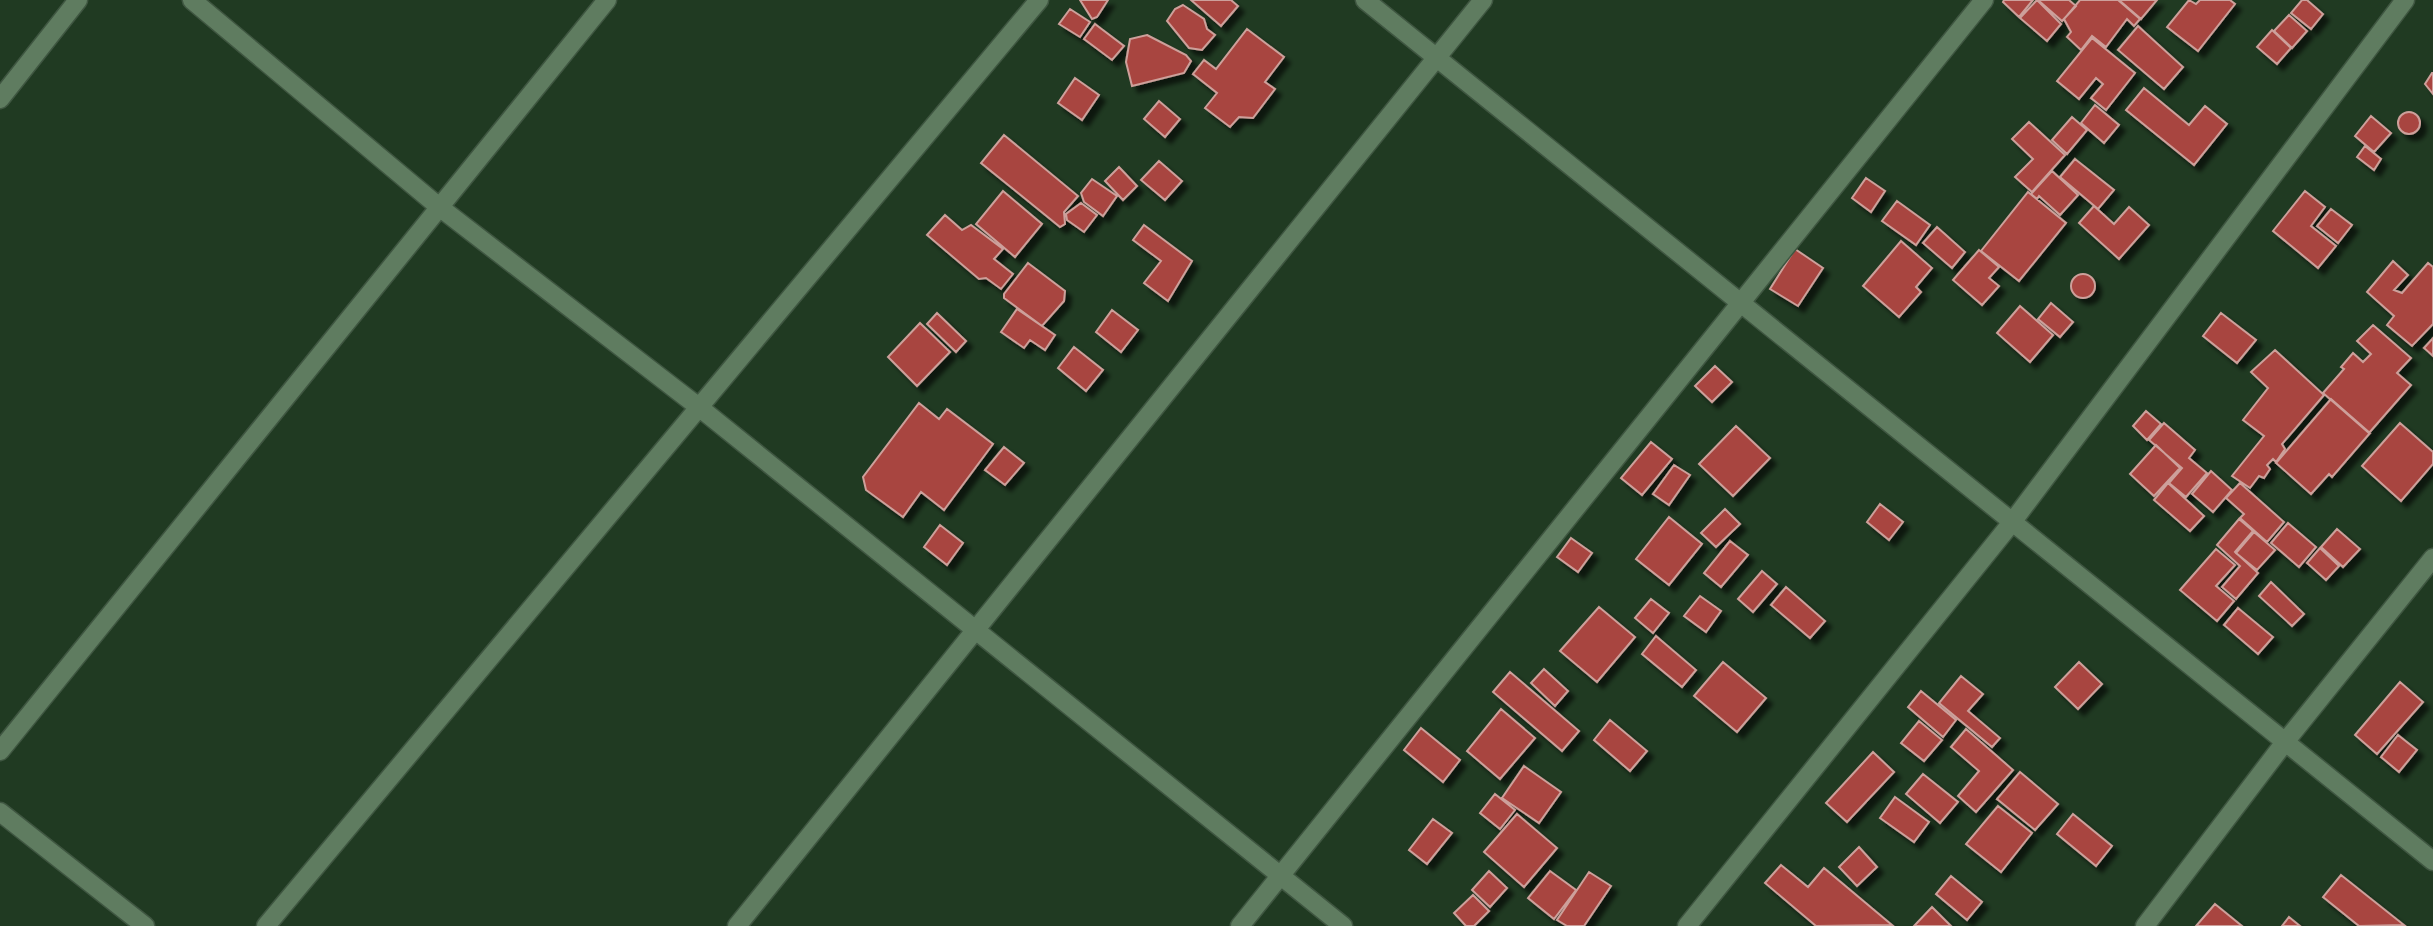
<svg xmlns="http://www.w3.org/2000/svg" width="2433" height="926" viewBox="0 0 2433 926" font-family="'Source Sans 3',sans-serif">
<defs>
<filter id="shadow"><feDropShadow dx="6" dy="6" stdDeviation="2" flood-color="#0009"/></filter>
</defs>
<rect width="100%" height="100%" fill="#203a22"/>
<path fill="#a8453f" stroke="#cda09b" stroke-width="2" filter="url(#shadow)" d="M 1080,0 L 1108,0 L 1097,17 L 1092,19 Z
M 1191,0 L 1231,0 L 1238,6 L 1221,26 Z
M 2004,0 L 2033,0 L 2019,17 L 2003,2 Z
M 2037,0 L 2061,24 L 2047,41 L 2020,18 Z
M 2038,0 L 2069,0 L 2076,6 L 2062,21 Z
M 2080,0 L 2118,0 L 2140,19 L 2134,26 L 2127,19 L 2106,47 L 2092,36 L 2081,50 L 2067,37 L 2071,32 L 2064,19 Z
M 2119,0 L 2157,0 L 2141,19 Z
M 2189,0 L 2196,4 L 2200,0 L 2230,0 L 2235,4 L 2198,51 L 2167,27 Z
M 2302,0 L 2307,0 L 2323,14 L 2311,29 L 2291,13 Z
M 1183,5 L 1204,19 L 1207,29 L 1215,35 L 1202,50 L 1189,48 L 1167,21 L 1175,9 Z
M 1070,9 L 1090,22 L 1080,37 L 1059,24 Z
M 2289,15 L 2307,31 L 2292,48 L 2274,31 Z
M 1095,24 L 1124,46 L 1112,60 L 1084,39 Z
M 2138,26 L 2183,67 L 2164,89 L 2118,50 Z
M 1247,29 L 1284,57 L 1265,82 L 1275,89 L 1253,118 L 1239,117 L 1230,127 L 1205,108 L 1217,93 L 1193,74 L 1204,60 L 1216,69 Z
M 2272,30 L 2291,48 L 2277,64 L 2257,47 Z
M 1147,35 L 1186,55 L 1191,61 L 1184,73 L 1132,86 L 1126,62 L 1130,39 Z
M 2092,38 L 2135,73 L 2106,110 L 2091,98 L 2103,84 L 2096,78 L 2079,99 L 2057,81 Z
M 2432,73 L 2433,73 L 2433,94 L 2425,84 Z
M 1075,78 L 1099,95 L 1082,120 L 1058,103 Z
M 2144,88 L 2189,125 L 2205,106 L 2227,124 L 2194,165 L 2126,110 Z
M 1159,101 L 1180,119 L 1165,137 L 1144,119 Z
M 2095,105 L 2119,125 L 2104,143 L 2081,123 Z
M2398 123a11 11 0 1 1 22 0a11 11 0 1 1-22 0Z
M 2371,116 L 2391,133 L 2374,152 L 2355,136 Z
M 2072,117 L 2087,130 L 2067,154 L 2052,140 Z
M 2029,122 L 2065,155 L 2032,192 L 2015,177 L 2033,159 L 2012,139 Z
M 1004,135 L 1078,196 L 1064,212 L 1065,224 L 1060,227 L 981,163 Z
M 2365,146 L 2381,159 L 2374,170 L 2357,157 Z
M 2075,159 L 2114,190 L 2098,209 L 2060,177 Z
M 1159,161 L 1182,181 L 1165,200 L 1141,180 Z
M 1119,167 L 1137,186 L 1123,200 L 1105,181 Z
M 2052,171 L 2078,195 L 2060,215 L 2039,196 L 2037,199 L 2031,194 Z
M 1866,178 L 1885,191 L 1871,212 L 1852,198 Z
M 1092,179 L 1117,196 L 1103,216 L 1084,202 L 1081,193 Z
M 1003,191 L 1042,224 L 1015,257 L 976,224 Z
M 2305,191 L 2325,207 L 2311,226 L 2336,246 L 2318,268 L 2273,231 Z
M 2028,192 L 2066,223 L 2019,281 L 1981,251 Z
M 1897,201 L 1930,225 L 1916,245 L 1882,221 Z
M 1081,203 L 1097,215 L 1084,232 L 1067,220 L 1066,214 Z
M 2094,206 L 2114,224 L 2129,207 L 2149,225 L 2119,259 L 2079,223 Z
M 2331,209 L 2352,225 L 2338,243 L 2317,226 Z
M 945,215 L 962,230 L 971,225 L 1003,249 L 994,259 L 1013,274 L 1001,289 L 986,278 L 979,279 L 927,235 Z
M 1144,225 L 1192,261 L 1168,301 L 1144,283 L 1161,261 L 1133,240 Z
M 1937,227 L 1965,252 L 1952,268 L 1923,243 Z
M 1901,241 L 1932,268 L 1916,287 L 1921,292 L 1899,317 L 1863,286 Z
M 1795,249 L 1823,268 L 1798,306 L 1770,289 Z
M 1979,250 L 1999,267 L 1989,278 L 1999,286 L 1982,305 L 1953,280 Z
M 2393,261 L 2408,275 L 2394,290 L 2402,293 L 2428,263 L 2433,267 L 2433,324 L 2412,346 L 2387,325 L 2394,316 L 2367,292 Z
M 1028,263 L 1065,291 L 1064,301 L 1042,326 L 1004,298 L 1004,294 Z
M2071 286a12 12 0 1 1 24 0a12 12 0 1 1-24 0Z
M 2051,303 L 2073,322 L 2060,337 L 2038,319 Z
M 2020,306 L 2053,335 L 2030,362 L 1997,333 Z
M 1017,309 L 1055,335 L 1045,350 L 1030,340 L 1024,348 L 1001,332 Z
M 1112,310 L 1138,330 L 1121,352 L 1096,332 Z
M 937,313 L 966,341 L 956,352 L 927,324 Z
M 2221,313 L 2256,340 L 2237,363 L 2203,336 Z
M 920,323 L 950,352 L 917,386 L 888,357 Z
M 2373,325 L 2411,358 L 2397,373 L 2411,385 L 2369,433 L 2323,393 L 2344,369 L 2341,367 L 2353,353 L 2363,362 L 2371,354 L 2357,341 Z
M 2433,338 L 2433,356 L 2424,348 Z
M 1074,347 L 1103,370 L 1086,391 L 1058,368 Z
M 2275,350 L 2324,395 L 2282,444 L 2285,449 L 2276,462 L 2273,459 L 2267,465 L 2270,469 L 2264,478 L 2259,476 L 2250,488 L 2232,476 L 2264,436 L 2243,420 L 2268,388 L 2251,372 Z
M 1715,366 L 1732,382 L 1712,402 L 1695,386 Z
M 2331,399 L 2370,433 L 2332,477 L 2329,474 L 2311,494 L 2276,463 Z
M 919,403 L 939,419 L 947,409 L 993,444 L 944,510 L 921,492 L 903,517 L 866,490 L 863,477 Z
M 2146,411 L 2161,424 L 2147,440 L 2133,426 Z
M 2164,423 L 2195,450 L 2189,458 L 2207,473 L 2186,497 L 2169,483 L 2182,468 L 2149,440 Z
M 2400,423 L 2433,452 L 2433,464 L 2401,501 L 2362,466 Z
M 1736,426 L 1770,458 L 1733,496 L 1699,464 Z
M 1651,442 L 1672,459 L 1642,495 L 1621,478 Z
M 2156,445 L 2180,468 L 2154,496 L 2130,474 Z
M 1004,447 L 1024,463 L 1005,485 L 985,470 Z
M 1674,465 L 1690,475 L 1669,505 L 1653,494 Z
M 2211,471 L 2232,490 L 2213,512 L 2192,494 Z
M 2168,483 L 2204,516 L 2190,531 L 2154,500 Z
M 2240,483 L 2284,522 L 2267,542 L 2240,518 L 2244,514 L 2226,498 Z
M 1880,504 L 1903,522 L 1889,540 L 1867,522 Z
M 1725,509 L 1740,524 L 1716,547 L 1701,533 Z
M 1669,517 L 1702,544 L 1669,585 L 1636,559 Z
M 2239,519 L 2253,531 L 2235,552 L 2258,573 L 2236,599 L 2222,587 L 2240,566 L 2217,545 Z
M 2288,523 L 2316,547 L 2299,567 L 2271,543 Z
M 940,525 L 963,543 L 947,565 L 924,547 Z
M 2337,529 L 2360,549 L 2343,567 L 2321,547 Z
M 2254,532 L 2275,550 L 2257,570 L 2236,553 Z
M 1571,538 L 1592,553 L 1578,572 L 1557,557 Z
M 1730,541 L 1748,555 L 1721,587 L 1704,573 Z
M 2320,548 L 2339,566 L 2326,580 L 2307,563 Z
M 2216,549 L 2235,565 L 2216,586 L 2234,601 L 2217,621 L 2180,590 Z
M 1762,571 L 1777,584 L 1753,612 L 1738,599 Z
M 2271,582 L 2304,614 L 2292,626 L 2259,596 Z
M 1786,587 L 1825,621 L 1810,638 L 1771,605 Z
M 1700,596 L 1721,611 L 1706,632 L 1684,616 Z
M 1651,599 L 1669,613 L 1653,633 L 1635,618 Z
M 1599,607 L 1635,637 L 1597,682 L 1560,651 Z
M 2238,608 L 2273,637 L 2258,654 L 2224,625 Z
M 1656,636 L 1696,670 L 1682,687 L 1642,654 Z
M 1723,662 L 1766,698 L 1737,732 L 1694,696 Z
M 2079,662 L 2102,684 L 2078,709 L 2055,687 Z
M 1544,669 L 1568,691 L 1555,706 L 1531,683 Z
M 1510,672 L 1579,731 L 1562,751 L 1493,692 Z
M 1961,676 L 1983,694 L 1968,711 L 2000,738 L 1992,747 L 1939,703 Z
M 2400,682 L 2423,702 L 2377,754 L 2355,735 Z
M 1921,691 L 1956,720 L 1943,737 L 1908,707 Z
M 1501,709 L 1535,738 L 1500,779 L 1467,751 Z
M 1610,720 L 1647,751 L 1630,771 L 1594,740 Z
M 1919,721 L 1942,740 L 1924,761 L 1901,743 Z
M 1421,728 L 1460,760 L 1443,782 L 1404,750 Z
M 1966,729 L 2013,770 L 1976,812 L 1958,796 L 1979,771 L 1951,747 Z
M 2398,735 L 2417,750 L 2399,772 L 2381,757 Z
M 1873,752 L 1894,772 L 1847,822 L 1826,803 Z
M 1524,766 L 1561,792 L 1539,823 L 1502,798 Z
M 2020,772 L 2058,804 L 2035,830 L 1997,799 Z
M 1923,774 L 1958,802 L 1940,823 L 1906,794 Z
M 1495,794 L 1515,810 L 1500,829 L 1480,813 Z
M 1895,797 L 1929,822 L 1914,842 L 1880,818 Z
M 1998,806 L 2032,833 L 2001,872 L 1966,844 Z
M 1517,814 L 1557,848 L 1524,887 L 1484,852 Z
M 2073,814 L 2112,846 L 2096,866 L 2057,834 Z
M 1433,819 L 1452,833 L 1427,864 L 1409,850 Z
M 1859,847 L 1877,867 L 1857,886 L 1839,867 Z
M 1781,865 L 1808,887 L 1824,868 L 1892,925 L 1816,926 L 1765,883 Z
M 1489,871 L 1507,888 L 1490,907 L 1472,890 Z
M 1550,871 L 1576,890 L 1554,919 L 1528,898 Z
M 1589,872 L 1611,886 L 1584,926 L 1567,926 L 1557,920 Z
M 2341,875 L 2404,925 L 2359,926 L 2323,897 Z
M 1951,876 L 1982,902 L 1967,920 L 1936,894 Z
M 1473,895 L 1489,911 L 1474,926 L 1466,926 L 1454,913 Z
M 2215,904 L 2242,926 L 2196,926 Z
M 1932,907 L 1951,926 L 1914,926 Z
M 2289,917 L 2300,926 L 2282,926 Z"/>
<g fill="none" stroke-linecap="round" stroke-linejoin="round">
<g stroke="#3f5641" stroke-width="21">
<path id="minor" d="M 192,0 L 438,206 L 700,408 L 1343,926
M 1365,0 L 2433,861
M 0,99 L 78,0
M 0,751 L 607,0
M 0,812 L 145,926
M 266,926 L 1039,0
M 737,926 L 1483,0
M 1240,926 L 1984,0
M 1687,926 L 2013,521 L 2405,0
M 2145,926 L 2285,742 L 2433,558"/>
</g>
<use href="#minor" stroke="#5f7c60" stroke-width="18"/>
</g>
</svg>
